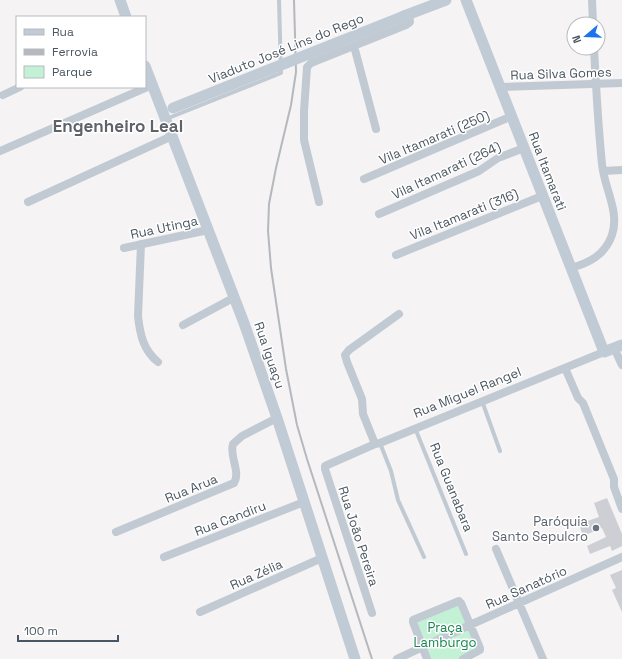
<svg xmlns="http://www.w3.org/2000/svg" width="622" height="659" viewBox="0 0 622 659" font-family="'Space Grotesk',sans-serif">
<rect width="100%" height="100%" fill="#f5f3f3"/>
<path fill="#c3f1d5" d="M 455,604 L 459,606 L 477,648 L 476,652 L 458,659 L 430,659 L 417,623 Z"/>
<path fill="#cdcfd5" d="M 607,498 L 622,534 L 622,546 L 612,551 L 610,546 L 590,554 L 587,546 L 606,537 L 602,528 L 583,536 L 579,524 L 599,517 L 594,503 Z
M 622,570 L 622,612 L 612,590 L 616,588 L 610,575 Z"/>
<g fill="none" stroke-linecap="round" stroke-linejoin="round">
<path stroke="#c1cad2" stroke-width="4" d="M 166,119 L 281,73 L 279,0
M 482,401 L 500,451
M 415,428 L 466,554
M 380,443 L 391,471 L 398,500 L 424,557"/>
<path stroke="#c1cad2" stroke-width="8" d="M 592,0 L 593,24
M 354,46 L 376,129
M 501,87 L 622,83
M 3,95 L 20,87
M 0,151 L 152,85
M 603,171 L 622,170
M 364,179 L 512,116
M 28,202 L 172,136
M 319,202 L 304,140 L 304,111 L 307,67 L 311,63 L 406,25 L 410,22 L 409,14
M 379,214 L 479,171 L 498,158 L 524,148
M 141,244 L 138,316 C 140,334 143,350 158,362
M 124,248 L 208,230
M 396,255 L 542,196
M 571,268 C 589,263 605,255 612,235 C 620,211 604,188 602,164 C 598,125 596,87 594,48
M 183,325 L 235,297
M 614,348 L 622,365
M 565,368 L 578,398 L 583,403 L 614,479 L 614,487 L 622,509
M 375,444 L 363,414 L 362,399 L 347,362 L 345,355 L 349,350 L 399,314
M 116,532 L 234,483 C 241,472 229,456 233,444 L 242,436 L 277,418
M 496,549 L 543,659
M 164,557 L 304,502
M 200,612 L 322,558
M 372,613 L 325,469 L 325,466 L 375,444 L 380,443 L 604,352
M 397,659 L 470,625 L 622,557
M 427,659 L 413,622 L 413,620 L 459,601 L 461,603 L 480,648 L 480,650 L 463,659"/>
<path stroke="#c1cbd6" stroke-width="11" d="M 120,0 L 126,17
M 466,0 L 604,352 L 622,345
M 404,16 L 446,0
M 145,66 L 244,323 L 277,418 L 355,659"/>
<path stroke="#b5b8bd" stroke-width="2" d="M 294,0 L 296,72 L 291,105 L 276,168 L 269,204 L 268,231 L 271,268 L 286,369 L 297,425 L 307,459 L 372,659"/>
<path stroke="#c1cbd6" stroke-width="11" d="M 173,108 L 404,16"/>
</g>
<circle fill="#6b7280" stroke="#fff" stroke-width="1.5" cx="596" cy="528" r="4"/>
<g text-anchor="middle" stroke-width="3" stroke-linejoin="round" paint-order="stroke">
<g font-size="13" fill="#4a5661" stroke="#fff">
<text transform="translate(286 48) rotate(-22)" y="5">Viaduto José Lins do Rego</text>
<text transform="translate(561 73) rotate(-2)" y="5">Rua Silva Gomes</text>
<text transform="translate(434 137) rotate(-23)" y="5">Vila Itamarati (250)</text>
<text transform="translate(446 170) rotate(-25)" y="5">Vila Itamarati (264)</text>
<text transform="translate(548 171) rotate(69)" y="5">Rua Itamarati</text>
<text transform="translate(464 214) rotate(-22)" y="5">Vila Itamarati (316)</text>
<text transform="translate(164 227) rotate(-12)" y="5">Rua Utinga</text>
<text transform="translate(270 355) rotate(71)" y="5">Rua Iguaçu</text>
<text transform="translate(467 392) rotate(-22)" y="5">Rua Miguel Rangel</text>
<text transform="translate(452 487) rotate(68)" y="5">Rua Guanabara</text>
<text transform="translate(191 488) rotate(-22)" y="5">Rua Arua</text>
<text transform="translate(230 518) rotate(-21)" y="5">Rua Candiru</text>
<text transform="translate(359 536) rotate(72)" y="5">Rua João Pereira</text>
<text transform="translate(256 574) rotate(-24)" y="5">Rua Zélia</text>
<text transform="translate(526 587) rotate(-24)" y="5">Rua Sanatório</text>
</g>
<g font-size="13" fill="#5b616d" stroke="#fff" text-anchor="end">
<text x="588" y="526">Paróquia<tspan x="588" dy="15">Santo Sepulcro</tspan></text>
</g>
<g font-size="13" fill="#17864f" stroke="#fff">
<text x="445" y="632">Praça<tspan x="445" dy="15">Lamburgo</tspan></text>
</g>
<g font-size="17" font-weight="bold" fill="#5f6368" stroke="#fff">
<text x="118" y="132">Engenheiro Leal</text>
</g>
</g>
<rect x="16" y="16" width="130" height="72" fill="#ffffff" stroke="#b7bbc0"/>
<rect x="24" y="29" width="20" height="6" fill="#c1cbd6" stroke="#b7bbc0"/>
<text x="52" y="36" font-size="12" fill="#4a5661">Rua</text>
<rect x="24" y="49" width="20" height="6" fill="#b5b8bd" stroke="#b7bbc0"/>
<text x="52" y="56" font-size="12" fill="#4a5661">Ferrovia</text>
<rect x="24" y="66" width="20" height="12" fill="#c3f1d5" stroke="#b7bbc0"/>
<text x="52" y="76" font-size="12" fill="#4a5661">Parque</text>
<g transform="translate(586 36) rotate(251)"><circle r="19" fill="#ffffff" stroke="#b7bbc0"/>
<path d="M0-3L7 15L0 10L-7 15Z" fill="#1a73e8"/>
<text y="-6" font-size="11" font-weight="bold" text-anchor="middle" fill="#4a5661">N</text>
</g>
<path d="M18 635v6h100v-6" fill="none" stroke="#4a5661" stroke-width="2"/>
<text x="24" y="635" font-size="12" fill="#4a5661" stroke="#ffffff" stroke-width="3" paint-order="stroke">100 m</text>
</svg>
